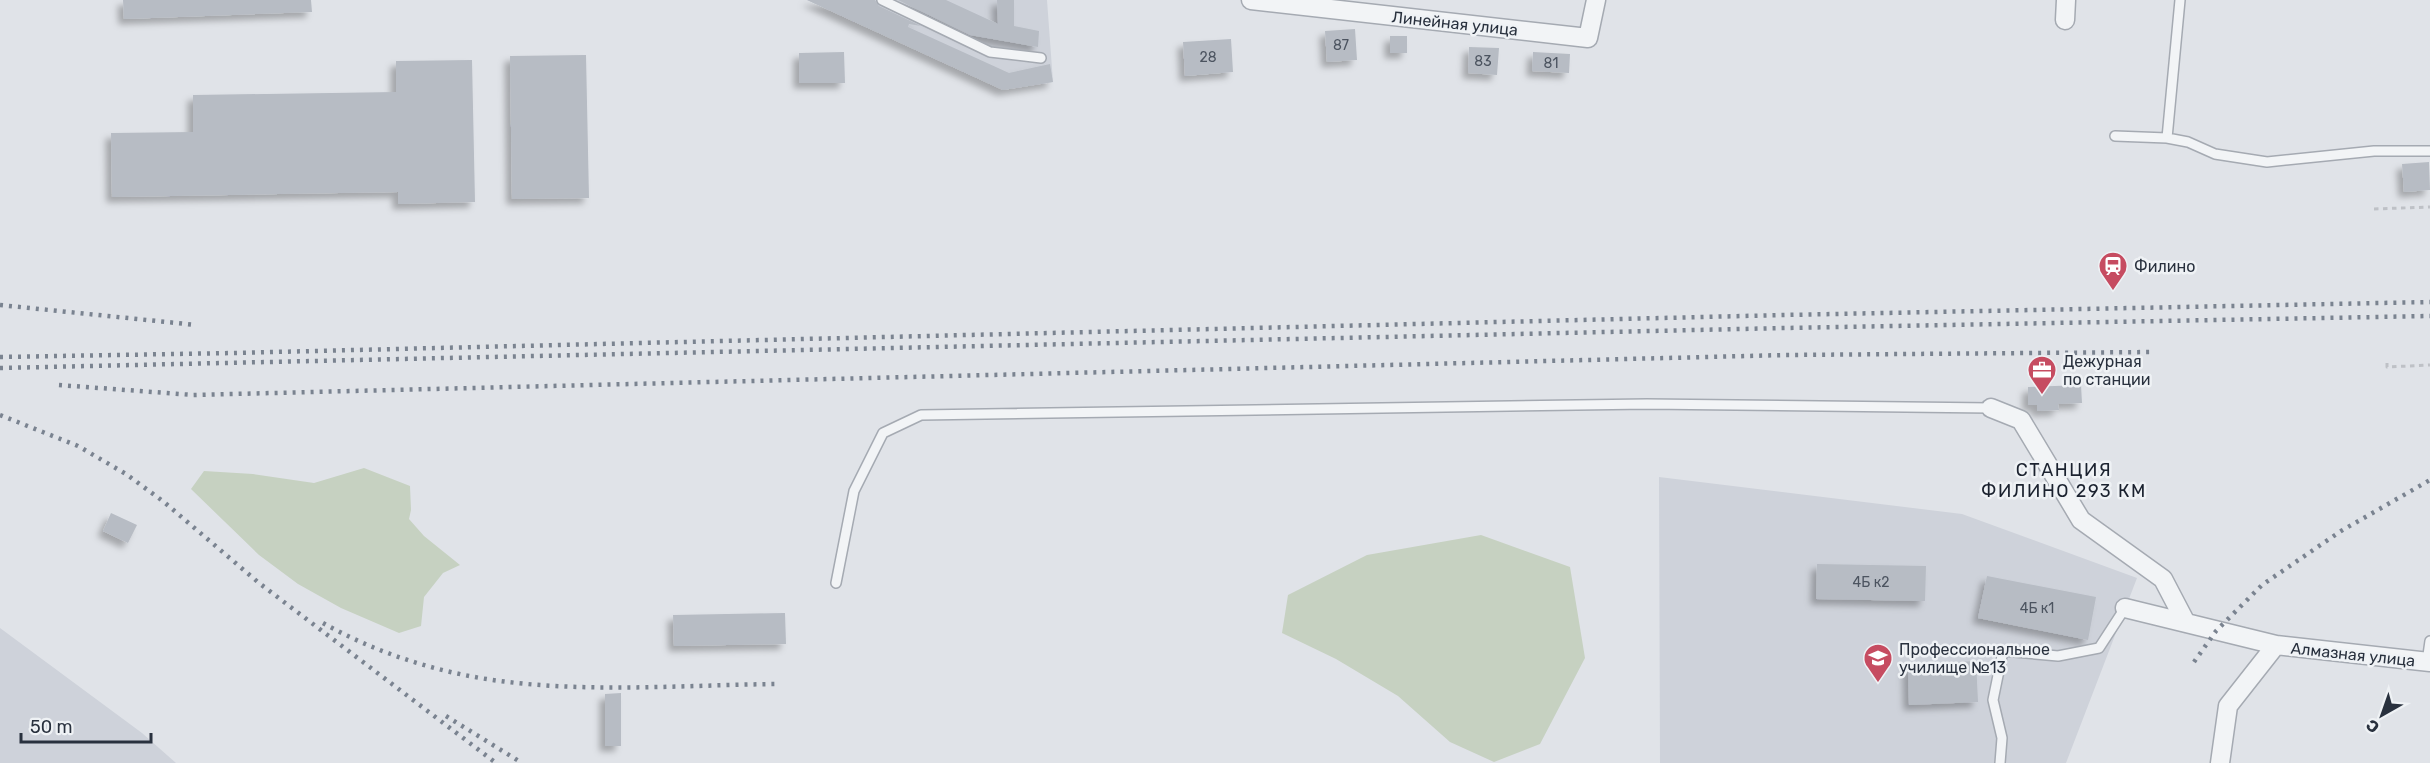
<svg xmlns="http://www.w3.org/2000/svg" width="2430" height="763" viewBox="0 0 2430 763" font-family="Rubik,sans-serif">
<defs>
<filter id="shadow"><feDropShadow dx="-5.5" dy="5.5" stdDeviation="3" flood-color="#0004"/></filter>
</defs>
<rect width="100%" height="100%" fill="#e0e3e8"/>
<path fill="#ced2da" d="M 807,0 L 1047,0 L 1053,82 L 1003,90 Z
M 1659,477 L 1962,514 L 2137,578 L 2066,763 L 1660,763 Z
M 0,628 L 142,733 L 176,763 L 0,763 Z"/>
<path fill="#c6d1c1" d="M 364,468 L 410,486 L 411,510 L 409,519 L 424,536 L 460,565 L 443,573 L 424,597 L 421,626 L 399,633 L 341,608 L 298,584 L 259,555 L 191,489 L 204,471 L 253,474 L 314,483 Z
M 1481,535 L 1570,567 L 1585,658 L 1540,744 L 1494,762 L 1450,742 L 1398,696 L 1336,659 L 1282,633 L 1288,595 L 1367,555 Z"/>
<path fill="#b7bcc4" filter="url(#shadow)" d="M 123,0 L 311,0 L 312,12 L 124,19 Z
M 807,0 L 875,0 L 879,6 L 921,26 L 909,24 L 908,27 L 1009,73 L 1050,64 L 1053,82 L 1003,90 Z
M 898,0 L 946,0 L 998,24 L 997,0 L 1014,0 L 1014,26 L 1039,31 L 1038,47 L 970,35 Z
M 1355,29 L 1357,60 L 1327,62 L 1325,31 Z
M 1390,36 L 1407,36 L 1407,53 L 1390,53 Z
M 1231,39 L 1233,72 L 1185,76 L 1183,42 Z
M 1469,47 L 1499,48 L 1497,75 L 1468,73 Z
M 844,52 L 845,83 L 799,83 L 799,53 Z
M 1533,52 L 1570,54 L 1569,73 L 1532,71 Z
M 586,55 L 589,198 L 512,199 L 510,56 Z
M 472,60 L 475,202 L 398,204 L 398,192 L 112,197 L 111,133 L 193,132 L 193,95 L 396,92 L 396,61 Z
M 2429,162 L 2430,190 L 2404,192 L 2402,164 Z
M 2081,385 L 2082,403 L 2058,404 L 2059,410 L 2037,411 L 2037,405 L 2028,405 L 2028,387 Z
M 111,513 L 137,525 L 128,543 L 103,531 Z
M 1817,564 L 1926,566 L 1925,601 L 1816,599 Z
M 1987,576 L 2096,597 L 2088,640 L 1978,618 Z
M 785,613 L 786,644 L 674,646 L 673,615 Z
M 1976,661 L 1978,702 L 1909,705 L 1908,665 Z
M 621,693 L 621,746 L 605,746 L 605,694 Z"/>
<g fill="none" stroke-linecap="round" stroke-linejoin="round">
<g stroke="#a5aab2" stroke-width="12">
<path id="service" d="M 882,0 L 990,52 L 1041,58
M 2115,136 L 2167,138 L 2188,142 L 2215,154 L 2267,162 L 2374,151 L 2430,151
M 2167,138 L 2180,0
M 836,583 L 854,491 L 883,433 L 921,415 L 1647,404 L 1991,408
M 2427,662 L 2430,641
M 2000,763 L 2002,738 L 1993,700 L 2003,651 L 2058,656 L 2099,648 L 2125,608"/>
</g>
<g stroke="#a5aab2" stroke-width="21">
<path id="minor" d="M 1251,0 L 1588,38 L 1596,0
M 2065,20 L 2066,0
M 1991,408 L 2021,420 L 2081,520 L 2163,579 L 2186,623
M 2125,608 L 2276,645 L 2430,662
M 2220,763 L 2228,706 L 2276,645"/>
</g>
<path stroke="#bec1c6" stroke-width="3" stroke-dasharray="4.5 4.5" stroke-linecap="butt" d="M 2374,209 L 2430,207
M 2387,363 L 2387,367 L 2430,365"/>
<use href="#service" stroke="#f2f4f6" stroke-width="9"/>
<use href="#minor" stroke="#f2f4f6" stroke-width="18"/>
<path stroke="#7a8390" stroke-width="4.5" stroke-dasharray="3 6" stroke-linecap="butt" d="M 0,305 L 196,325
M 0,357 L 233,353 L 1784,315 L 2430,302
M 0,368 L 1785,328 L 2430,316
M 59,385 L 193,395 L 1786,355 L 2154,352
M 0,415 L 78,446 L 126,474 L 164,502 L 259,583 L 496,763
M 323,623 C 376,653 439,673 500,681 C 591,693 686,685 777,684
M 2194,662 L 2216,631 L 2262,585 L 2341,531 L 2430,480
M 446,716 L 522,763"/>
</g>
<defs>
<g id="station-pin" transform="scale(1.5)"><path d="M0 17L-7.5 6A9.5 9.5 0 1 1 7.5 6Z" fill="#c64c61" stroke="#eff2f5"/><path d="M-3-6H3Q5-6 5-4V2Q5 4 3 4L4.5 6H3L1.5 4h-3L-3 6H-4.5L-3 4Q-5 4-5 2V-4Q-5-6-3-6ZM-3.5-4v3h7v-3ZM-3.5 1v1.5H-2V1ZM2 1v1.5H3.5V1Z" fill="#fff"/></g>
<g id="office-pin" transform="scale(1.5)"><path d="M0 17L-7.5 6A9.5 9.5 0 1 1 7.5 6Z" fill="#c64c61" stroke="#eff2f5"/><path d="M-6-3h4V-5.5h4V-3h4V5H-6ZM-1-4.5V-3h2v-1.5ZM-6 0V1H6V0Z" fill="#fff"/></g>
<g id="university-pin" transform="scale(1.5)"><path d="M0 17L-7.5 6A9.5 9.5 0 1 1 7.5 6Z" fill="#c64c61" stroke="#eff2f5"/><path d="M0-5L7-2L0 1L-7-2ZM-4 1L0 2.5L4 1V4Q0 6-4 4Z" fill="#fff"/></g>
</defs>
<g fill-rule="evenodd">
<use href="#station-pin" x="2113" y="266"/>
<use href="#office-pin" x="2042" y="370"/>
<use href="#university-pin" x="1878" y="658"/>
</g>
<g text-anchor="middle" stroke-width="5" stroke-linejoin="round" paint-order="stroke">
<g font-size="14" fill="#4c5460">
<text x="1341" y="50">87</text>
<text x="1208" y="62">28</text>
<text x="1483" y="66">83</text>
<text x="1551" y="68">81</text>
<text x="1871" y="587">4Б к2</text>
<text x="2037" y="613">4Б к1</text>
</g>
<g font-size="16" fill="#29313e" stroke="#eff2f5">
<text transform="translate(1455 23) rotate(6)" y="6">Линейная улица</text>
<text transform="translate(2353 654) rotate(6)" y="6">Алмазная улица</text>
</g>
<g font-size="16" fill="#29313e" stroke="#eff2f5" text-anchor="start">
<text x="2134" y="272">Филино</text>
<text x="2063" y="367">Дежурная<tspan x="2063" dy="18">по станции</tspan></text>
<text x="1899" y="655">Профессиональное<tspan x="1899" dy="18">училище №13</tspan></text>
</g>
<g font-size="18" letter-spacing="1.5" fill="#1b222f" stroke="#eff2f5">
<text x="2064" y="476">СТАНЦИЯ<tspan x="2064" dy="21">ФИЛИНО 293 КМ</tspan></text>
</g>
</g>
<g transform="translate(2382 715) rotate(220)" stroke="#eff2f5" stroke-width="4.5" paint-order="stroke">
<path d="M0-4.5L10 22L0 15L-10 22Z" fill="#29313e"/>
<text y="-9" font-size="16" font-weight="bold" text-anchor="middle" fill="#29313e">С</text>
</g>
<path d="M21 733v9h130v-9" fill="none" stroke="#29313e" stroke-width="3"/>
<text x="30" y="733" font-size="18" fill="#29313e" stroke="#eff2f5" stroke-width="4.5" paint-order="stroke">50 m</text>
</svg>
